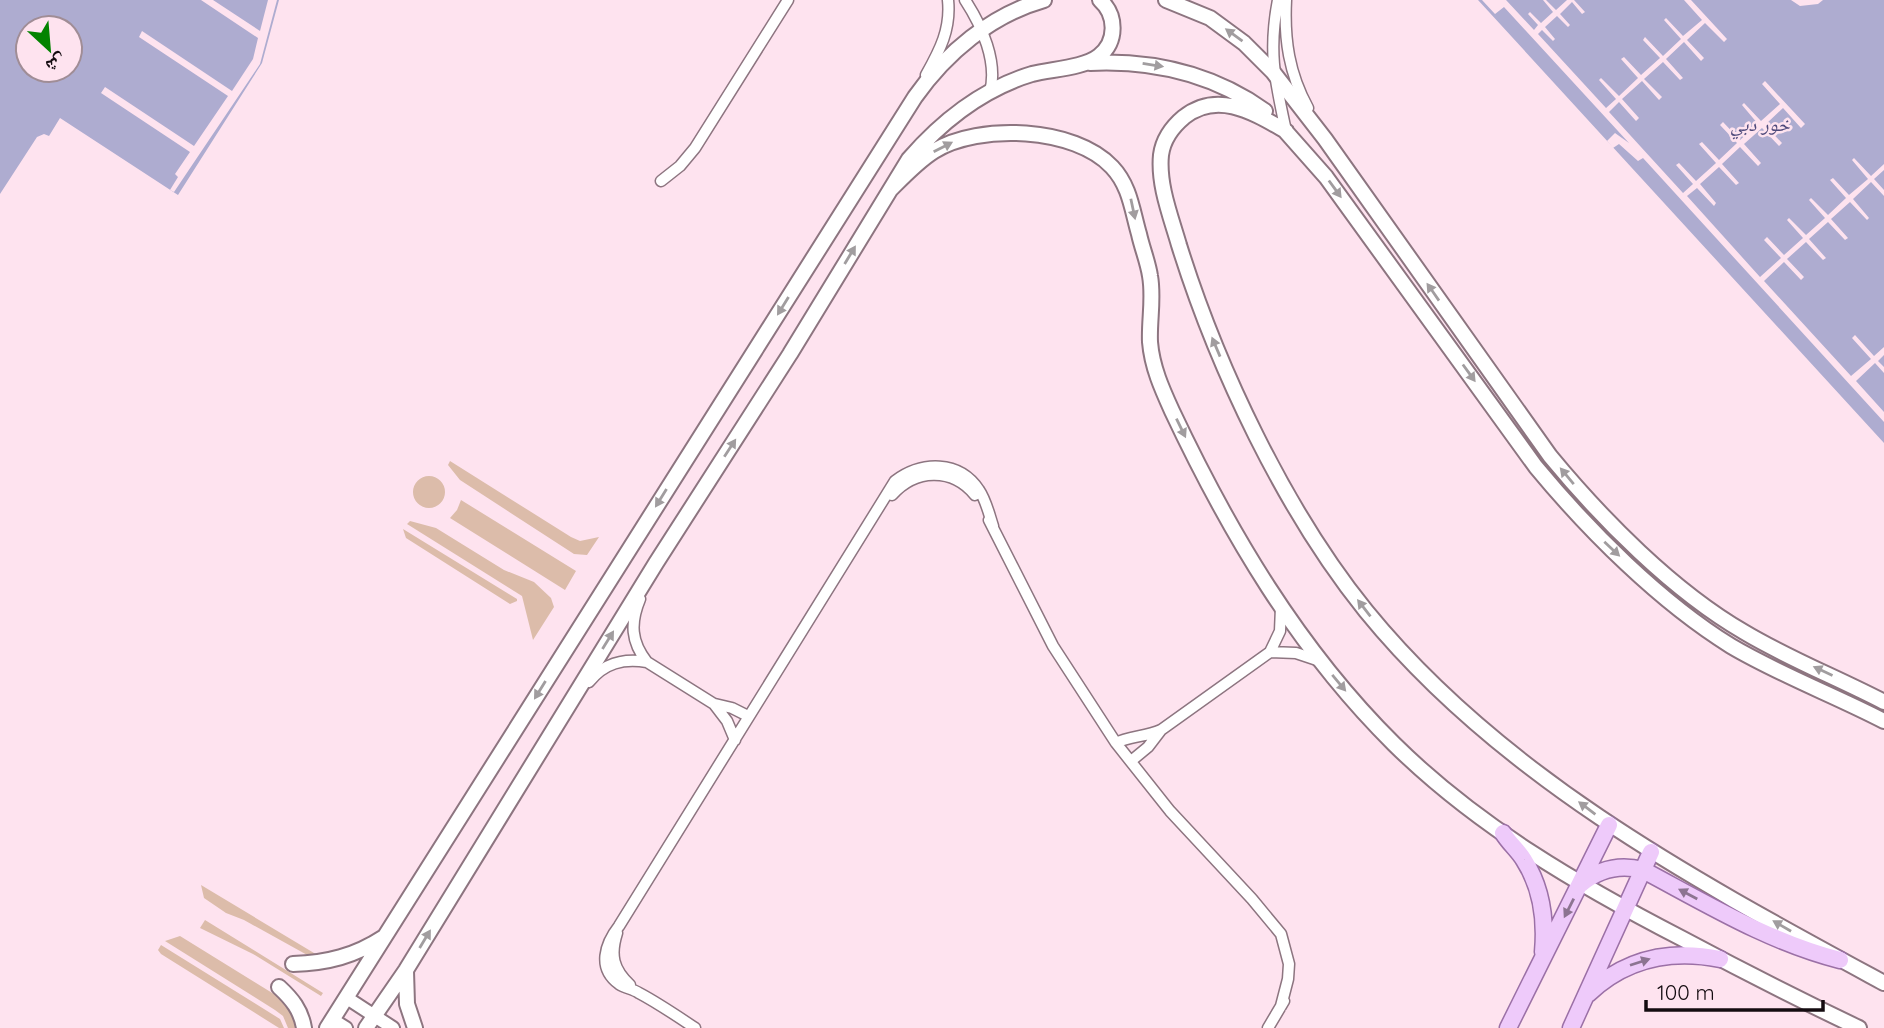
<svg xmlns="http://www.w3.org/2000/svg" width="1884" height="1028" viewBox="0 0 1884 1028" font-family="Quicksand,'Noto Naskh Arabic',sans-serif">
<rect width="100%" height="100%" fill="#fee3ef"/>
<path fill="#dcbcaa" d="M 450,461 L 571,537 L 580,541 L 599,537 L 587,555 L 574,554 L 460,480 L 448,465 Z
M413 492a16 16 0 1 1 32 0a16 16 0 1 1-32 0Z
M 461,500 L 576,571 L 565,590 L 450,518 L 457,510 Z
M 410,521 L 436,528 L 504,570 L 534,582 L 551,598 L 554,607 L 533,640 L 522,596 L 407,524 Z
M 403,529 L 517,599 L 517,601 L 510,604 L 406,538 Z
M 201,885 L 319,956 L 319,958 L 309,956 L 244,920 L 226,913 L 204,898 Z
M 205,920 L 323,993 L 321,996 L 253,954 L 200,928 Z
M 180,936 L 282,999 L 290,1006 L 300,1028 L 288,1028 L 283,1016 L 275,1010 L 165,941 Z
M 161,945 L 280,1019 L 284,1028 L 279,1028 L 161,954 L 158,950 Z"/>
<path fill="#aeacd0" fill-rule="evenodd" d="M 0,0 L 279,0 L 262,63 L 178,195 L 60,118 L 49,136 L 44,134 L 37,137 L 0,194 ZM 28,28 L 70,28 L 70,70 L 28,70 Z
M 1478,0 L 1791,0 L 1800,6 L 1818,4 L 1823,0 L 1884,0 L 1884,443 Z"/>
<path fill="#fee3ef" d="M 201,0 L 213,0 L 260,31 L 268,0 L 277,0 L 260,64 L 174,192 L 170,190 L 178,177 L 175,174 L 190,152 L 101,93 L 105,87 L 194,146 L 228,96 L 139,37 L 142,31 L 232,91 L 253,59 L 258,38 Z
M 1482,0 L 1506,0 L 1534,30 L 1538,25 L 1528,14 L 1530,12 L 1541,23 L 1553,12 L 1543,0 L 1546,0 L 1556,10 L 1567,0 L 1574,0 L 1585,12 L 1582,14 L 1572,2 L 1560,14 L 1570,25 L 1568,27 L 1557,16 L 1545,27 L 1555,39 L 1553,41 L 1542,30 L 1538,34 L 1606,108 L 1616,99 L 1599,80 L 1601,78 L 1619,96 L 1638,78 L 1621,59 L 1624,57 L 1641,75 L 1660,58 L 1643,40 L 1645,37 L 1663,56 L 1681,39 L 1664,20 L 1666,18 L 1683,36 L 1702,20 L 1684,0 L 1691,0 L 1727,39 L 1724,42 L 1705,23 L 1687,40 L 1704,58 L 1701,61 L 1684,42 L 1666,59 L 1683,78 L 1680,80 L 1663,62 L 1644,79 L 1662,97 L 1659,100 L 1642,81 L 1622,99 L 1639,118 L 1636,121 L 1619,102 L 1609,112 L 1683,193 L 1693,184 L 1676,165 L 1679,163 L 1696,181 L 1716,163 L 1699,144 L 1702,142 L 1719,160 L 1737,143 L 1720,125 L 1723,122 L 1740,140 L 1758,124 L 1742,105 L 1744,103 L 1761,121 L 1780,104 L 1762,84 L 1765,81 L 1805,124 L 1801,128 L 1783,108 L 1765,125 L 1782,143 L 1779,146 L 1762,128 L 1744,144 L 1761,163 L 1758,166 L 1740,147 L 1722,164 L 1739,183 L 1736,185 L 1719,167 L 1700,184 L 1716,203 L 1714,206 L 1697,188 L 1687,196 L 1760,277 L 1781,258 L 1764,240 L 1767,237 L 1784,255 L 1803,238 L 1787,220 L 1789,218 L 1806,235 L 1825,218 L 1809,200 L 1811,198 L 1828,215 L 1846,198 L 1830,180 L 1833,178 L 1849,195 L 1868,179 L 1852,160 L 1854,158 L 1871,176 L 1884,164 L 1884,170 L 1874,179 L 1884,190 L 1884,196 L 1871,182 L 1853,199 L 1869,218 L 1867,220 L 1850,202 L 1831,219 L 1848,238 L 1845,240 L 1828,222 L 1809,239 L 1826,258 L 1823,260 L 1806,242 L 1787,259 L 1804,277 L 1801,280 L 1784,262 L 1764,281 L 1851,376 L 1871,359 L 1852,338 L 1855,335 L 1874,356 L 1884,347 L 1884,355 L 1878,361 L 1884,367 L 1884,373 L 1875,363 L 1856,381 L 1884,412 L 1884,422 L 1643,158 L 1638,161 L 1619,144 L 1613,148 L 1607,141 L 1615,133 L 1629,143 L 1504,7 L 1495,14 Z"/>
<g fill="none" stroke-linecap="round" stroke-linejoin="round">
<g stroke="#8d7580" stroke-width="13">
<path id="minor" d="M 965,0 C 982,26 998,62 990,92
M 1278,0 C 1268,52 1275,80 1286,131
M 1286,0 C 1284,40 1289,73 1308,108
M 926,75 C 940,50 951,29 948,0
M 661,181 L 680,166 L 695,148 L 788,0
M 892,495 C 915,469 952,467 975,495
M 989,520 L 1053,646 L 1116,743 L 1170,811 L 1252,899 L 1281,934 L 1289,964 L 1288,979 L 1281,1006
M 640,599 C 630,623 631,642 647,662 L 714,704 L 727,721 L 735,740
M 1270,652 L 1296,653 L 1320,661
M 589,682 C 604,663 623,658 647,662
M 715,704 L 732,708 L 748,716
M 1116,743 C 1128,736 1146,737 1161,730 L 1270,652 L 1280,631 L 1281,607
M 1131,761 L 1148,747 L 1161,730
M 617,933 C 610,955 613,969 630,985
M 695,1028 C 677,1016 658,1003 639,993 C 633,989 625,988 619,984 C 597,968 605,944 619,926 L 895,481 C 922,461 959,460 979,490 C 986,500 989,514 993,526
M 1268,1028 L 1284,1001"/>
</g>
<g stroke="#8d7580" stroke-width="16">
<path id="tertiary" d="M 347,998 L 393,1028
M 333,1020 L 346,1028"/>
</g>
<g stroke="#8d7580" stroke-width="18">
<path id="secondary" d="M 1166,0 L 1210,18 L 1244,43 L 1273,72 L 1325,139 L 1550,456 C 1602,519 1673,591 1744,632 C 1789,659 1838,678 1884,702
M 1090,63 C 1154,60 1213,74 1265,111
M 1280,125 L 1326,177 L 1536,467 C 1589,531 1660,602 1731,646 C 1780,675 1834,695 1884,721
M 1286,131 C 1254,113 1218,90 1184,117 C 1172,127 1163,140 1161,155 C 1158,185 1171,217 1179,245 C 1217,367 1285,511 1366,611 C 1502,778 1698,882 1884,983
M 890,190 C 904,176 918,161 934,151 C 979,123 1075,127 1112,167 C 1130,186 1132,210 1139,234 C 1142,248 1148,262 1150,276 C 1154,298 1149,320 1150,342 C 1152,367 1162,389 1172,411 C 1229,532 1298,649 1394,744 C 1477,826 1580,886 1683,939 C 1741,970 1800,1000 1859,1028
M 293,964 C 327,963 355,956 384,937
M 406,971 L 407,1004 L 415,1028
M 279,987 C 292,999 301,1010 304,1028
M 327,1028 L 915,97 C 946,53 991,15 1044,0
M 366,1028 L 406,970 L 656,563 L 790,354 L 909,159 C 942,121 982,89 1032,74 C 1051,69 1084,68 1099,56 C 1117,42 1117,15 1100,0"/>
</g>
<g stroke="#9b70a6" stroke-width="19">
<path id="primary" d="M 1503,833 C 1509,843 1518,850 1524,860 C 1542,888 1546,919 1543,952
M 1581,884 C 1599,869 1620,864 1643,870 C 1707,904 1769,942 1840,960
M 1588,994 C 1625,959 1670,949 1720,959
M 1508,1028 L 1609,825
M 1571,1028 L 1651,852"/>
</g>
<use href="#minor" stroke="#fff" stroke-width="10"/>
<use href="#tertiary" stroke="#fff" stroke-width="12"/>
<use href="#secondary" stroke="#fff" stroke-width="14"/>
<use href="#primary" stroke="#eecafa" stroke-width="16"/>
</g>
<defs><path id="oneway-solid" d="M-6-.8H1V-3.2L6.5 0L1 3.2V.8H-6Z" transform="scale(1.75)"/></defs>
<g fill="#a19d9f">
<use href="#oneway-solid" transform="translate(1234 35) rotate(-144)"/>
<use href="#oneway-solid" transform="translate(1153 65) rotate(9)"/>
<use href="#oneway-solid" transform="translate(943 147) rotate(-27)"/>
<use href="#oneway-solid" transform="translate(1335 189) rotate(54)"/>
<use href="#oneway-solid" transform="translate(1133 209) rotate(78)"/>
<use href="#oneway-solid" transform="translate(850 255) rotate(-59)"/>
<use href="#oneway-solid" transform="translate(1433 292) rotate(-125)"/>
<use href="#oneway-solid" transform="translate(783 306) rotate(122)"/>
<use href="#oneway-solid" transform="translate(1216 347) rotate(-113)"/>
<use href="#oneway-solid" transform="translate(1469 373) rotate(54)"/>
<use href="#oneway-solid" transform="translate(1181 428) rotate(64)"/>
<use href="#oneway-solid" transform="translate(730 448) rotate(-57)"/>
<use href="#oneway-solid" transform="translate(1567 476) rotate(-130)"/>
<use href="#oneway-solid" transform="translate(661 498) rotate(122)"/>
<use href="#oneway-solid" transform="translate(1612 549) rotate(43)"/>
<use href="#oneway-solid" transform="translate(1364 608) rotate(-128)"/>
<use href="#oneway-solid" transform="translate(608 640) rotate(-58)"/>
<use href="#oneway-solid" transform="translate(1823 671) rotate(-155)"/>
<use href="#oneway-solid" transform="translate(1339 683) rotate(50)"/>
<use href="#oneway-solid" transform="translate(540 690) rotate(122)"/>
<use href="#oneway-solid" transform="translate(1587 808) rotate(-143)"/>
<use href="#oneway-solid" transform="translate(1782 926) rotate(-150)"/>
<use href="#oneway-solid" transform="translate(425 939) rotate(-59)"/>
</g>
<g fill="#8c7491">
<use href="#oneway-solid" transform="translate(1688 894) rotate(-152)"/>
<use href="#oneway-solid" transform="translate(1569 908) rotate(117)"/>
<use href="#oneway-solid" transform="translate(1640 962) rotate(-18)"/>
</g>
<g text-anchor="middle" stroke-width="5" stroke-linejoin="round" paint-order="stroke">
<g font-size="19" font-style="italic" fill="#4f4a7b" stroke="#fee3ef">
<text x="1760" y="131">خور دبي</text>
</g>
</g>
<g transform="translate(49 49) rotate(154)"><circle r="33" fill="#fee3ef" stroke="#a08d96" stroke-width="2"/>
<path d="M0-5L12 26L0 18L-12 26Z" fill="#038300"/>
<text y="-10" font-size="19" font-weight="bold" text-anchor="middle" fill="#140b10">ش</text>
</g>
<path d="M1646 1000v10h177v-10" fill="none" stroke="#140b10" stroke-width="3.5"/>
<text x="1657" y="1000" font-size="21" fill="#140b10" stroke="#fee3ef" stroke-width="5" paint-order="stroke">100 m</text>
</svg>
